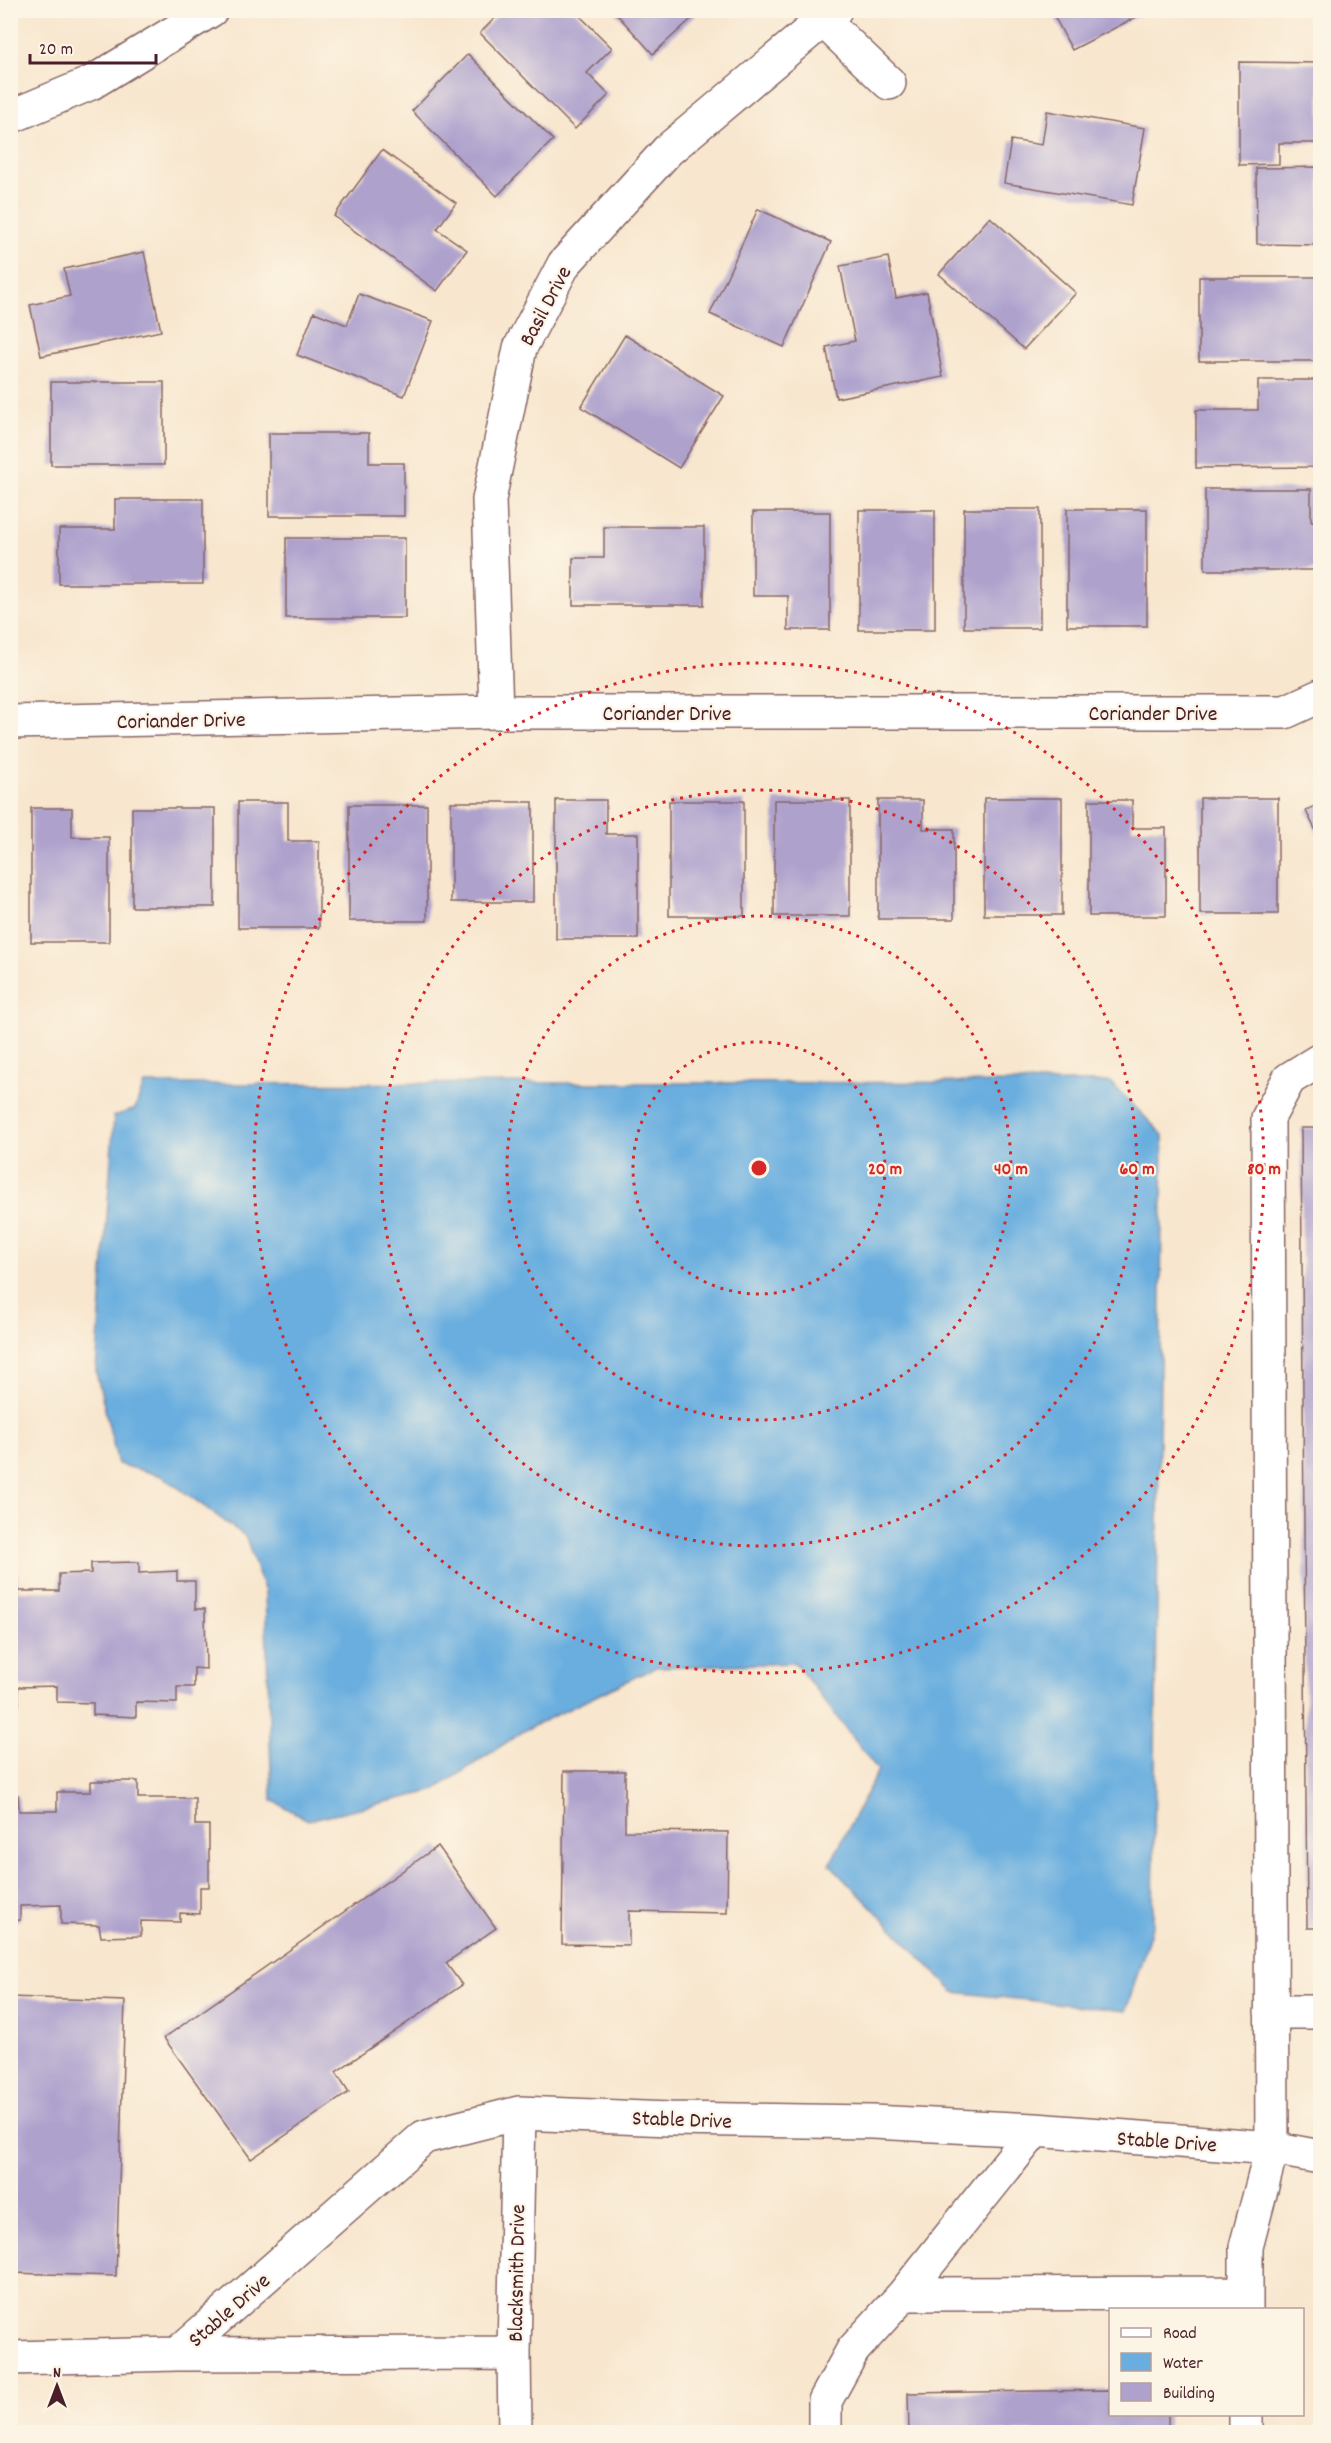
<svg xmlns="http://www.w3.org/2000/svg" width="1331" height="2443" viewBox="0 0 1331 2443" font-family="Dekko,sans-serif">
<rect width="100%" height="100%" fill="#fcf5e5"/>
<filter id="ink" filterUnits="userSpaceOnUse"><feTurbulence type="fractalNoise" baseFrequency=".0167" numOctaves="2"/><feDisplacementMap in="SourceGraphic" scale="12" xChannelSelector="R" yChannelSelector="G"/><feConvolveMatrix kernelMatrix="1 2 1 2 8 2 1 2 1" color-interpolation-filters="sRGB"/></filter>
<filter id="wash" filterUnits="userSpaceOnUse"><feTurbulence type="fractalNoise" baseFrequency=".008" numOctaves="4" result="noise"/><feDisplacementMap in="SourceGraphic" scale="24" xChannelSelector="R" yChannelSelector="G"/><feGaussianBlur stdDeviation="1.35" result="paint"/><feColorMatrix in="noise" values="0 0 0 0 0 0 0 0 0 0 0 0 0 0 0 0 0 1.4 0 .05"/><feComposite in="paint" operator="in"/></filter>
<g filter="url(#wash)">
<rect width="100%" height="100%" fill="#f8e6ce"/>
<path fill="#69aedf" stroke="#5a6685" stroke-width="1.5" d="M 1110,1082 L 1163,1135 L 1153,1924 L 1126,2011 L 954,1992 L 830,1864 L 878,1770 L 795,1663 L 656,1667 L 525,1730 L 433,1791 L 308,1820 L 272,1800 L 265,1592 L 245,1536 L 162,1476 L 118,1464 L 96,1372 L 114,1116 L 135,1109 L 144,1084 Z"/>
<g id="blocks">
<path fill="#aea2cd" d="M 503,10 L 574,10 L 612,48 L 587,73 L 609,95 L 575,129 L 480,33 Z
M 613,10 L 701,10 L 653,54 Z
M 1051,10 L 1142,10 L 1144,13 L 1072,50 Z
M 468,54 L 553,140 L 497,196 L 412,111 Z
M 1239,62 L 1320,63 L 1320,143 L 1279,143 L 1279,164 L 1239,165 Z
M 1047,111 L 1145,128 L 1132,205 L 1004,183 L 1011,140 L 1042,145 Z
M 382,150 L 456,203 L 437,229 L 467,250 L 437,291 L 334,216 Z
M 1320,167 L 1320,245 L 1257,244 L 1256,168 Z
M 758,209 L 831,242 L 784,347 L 710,314 Z
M 990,217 L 1076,293 L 1024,349 L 939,274 Z
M 144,252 L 161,331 L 41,356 L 30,305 L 70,296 L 64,269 Z
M 888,257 L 896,298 L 927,292 L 943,377 L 836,398 L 826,347 L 855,341 L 840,266 Z
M 1199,277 L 1320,277 L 1320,361 L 1199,361 Z
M 359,294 L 433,321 L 404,396 L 297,355 L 314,312 L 347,325 Z
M 625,335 L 724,396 L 679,468 L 581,407 Z
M 1258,380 L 1320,380 L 1320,467 L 1196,468 L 1196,410 L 1258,410 Z
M 51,382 L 164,382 L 164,465 L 51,465 Z
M 269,433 L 369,433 L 369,463 L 404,463 L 404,516 L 269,516 Z
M 1205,489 L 1311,489 L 1311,521 L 1320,521 L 1320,570 L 1205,570 Z
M 115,499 L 203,499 L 203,584 L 59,584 L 59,529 L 115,529 Z
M 964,509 L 1040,509 L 1040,628 L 964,628 Z
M 1067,509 L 1147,509 L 1147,626 L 1067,626 Z
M 859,510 L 935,510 L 935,630 L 859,630 Z
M 753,512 L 830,512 L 830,630 L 788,630 L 788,596 L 753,596 Z
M 604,527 L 704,527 L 704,605 L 573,605 L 573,558 L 604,558 Z
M 286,538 L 405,538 L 405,618 L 286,618 Z
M 984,798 L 1062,798 L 1062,915 L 984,915 Z
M 1200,798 L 1278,798 L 1278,914 L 1200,914 Z
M 556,800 L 606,800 L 606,834 L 638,834 L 638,939 L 556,939 Z
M 774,800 L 850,800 L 850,916 L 774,916 Z
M 878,800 L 923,800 L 923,829 L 954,829 L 954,919 L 878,919 Z
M 1089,800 L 1132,800 L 1132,828 L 1166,828 L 1166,916 L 1089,916 Z
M 669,801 L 744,801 L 744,916 L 669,916 Z
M 238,802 L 288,802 L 288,841 L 319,841 L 319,928 L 238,928 Z
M 451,802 L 533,802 L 533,902 L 451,902 Z
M 1320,803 L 1320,839 L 1306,811 Z
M 349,805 L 427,805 L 427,921 L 349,921 Z
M 31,808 L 72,808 L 72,837 L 109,837 L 109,942 L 31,942 Z
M 132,808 L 215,808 L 215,907 L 132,907 Z
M 1301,1128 L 1320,1128 L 1320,1928 L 1307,1928 Z
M 139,1562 L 139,1573 L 177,1571 L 177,1581 L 195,1581 L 195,1609 L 205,1609 L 206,1669 L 194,1668 L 194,1687 L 177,1687 L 177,1703 L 136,1702 L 136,1717 L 93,1715 L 93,1703 L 57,1702 L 57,1686 L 18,1687 L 19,1704 L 10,1704 L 10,1573 L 18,1573 L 18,1591 L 59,1591 L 59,1574 L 91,1573 L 91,1563 Z
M 564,1771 L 625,1771 L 625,1831 L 728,1832 L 727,1913 L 629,1911 L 629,1945 L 562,1944 Z
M 91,1781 L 138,1781 L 138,1798 L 195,1798 L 195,1825 L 209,1825 L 209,1887 L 200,1887 L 200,1914 L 180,1913 L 180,1922 L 141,1921 L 141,1936 L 101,1937 L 99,1925 L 61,1924 L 61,1905 L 20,1906 L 20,1920 L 10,1921 L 10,1795 L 18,1795 L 19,1811 L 57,1811 L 57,1792 L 91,1792 Z
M 438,1846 L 496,1928 L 446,1963 L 462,1985 L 336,2072 L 349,2092 L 251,2159 L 164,2038 Z
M 10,1997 L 125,2001 L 116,2276 L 10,2273 Z
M 1110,2390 L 1110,2414 L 1168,2414 L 1168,2432 L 909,2432 L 908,2393 Z"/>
</g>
</g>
<g filter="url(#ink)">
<use href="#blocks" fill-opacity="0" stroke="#876564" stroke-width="1.5"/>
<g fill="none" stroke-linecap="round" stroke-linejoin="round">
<g stroke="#876564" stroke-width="36">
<path id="minor" d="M 824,21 L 889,83
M 10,117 L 91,83 L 211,10
M 496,712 L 489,500 L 520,348 L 564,264 L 668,150 L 835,10
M 10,722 L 496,712 L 1285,712 L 1320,696
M 1271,2012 L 1320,2012
M 904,2294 L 1246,2293
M 1246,2310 L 1246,2247 L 1272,2148 L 1268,1118 L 1289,1079 L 1320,1060
M 177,2354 L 424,2137 L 519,2113 L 670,2119 L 872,2122 L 1035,2130 L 1272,2148 L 1320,2157
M 10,2358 L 177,2354 L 514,2353
M 1246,2414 L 1246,2432
M 515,2432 L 514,2353 L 519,2113
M 825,2432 L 825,2401 L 853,2350 L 904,2294 L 1035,2130"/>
</g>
<use href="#minor" stroke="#fff" stroke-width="33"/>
</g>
</g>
<g fill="none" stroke="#d62828" stroke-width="3" stroke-dasharray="3 6">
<circle cx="759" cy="1168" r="126"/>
<circle cx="759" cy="1168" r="252"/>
<circle cx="759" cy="1168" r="378"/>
<circle cx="759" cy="1168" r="505"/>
</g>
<g text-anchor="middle" stroke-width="4.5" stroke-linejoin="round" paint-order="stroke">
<g font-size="22" fill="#4a1f2b" stroke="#fcf5e5">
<text transform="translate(544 305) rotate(-62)" y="8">Basil Drive</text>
<text x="667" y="720">Coriander Drive</text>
<text x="1153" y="720">Coriander Drive</text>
<text transform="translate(181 719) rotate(-1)" y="8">Coriander Drive</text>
<text transform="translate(682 2118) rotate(2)" y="8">Stable Drive</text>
<text transform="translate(1167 2140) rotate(4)" y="8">Stable Drive</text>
<text transform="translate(515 2273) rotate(-89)" y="8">Blacksmith Drive</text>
<text transform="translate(228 2309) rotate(-41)" y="8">Stable Drive</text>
</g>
</g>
<circle cx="759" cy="1168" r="9" fill="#d62828" stroke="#fcf5e5" stroke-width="3"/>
<g font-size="18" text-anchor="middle" font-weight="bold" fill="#d62828" stroke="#fcf5e5" stroke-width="4.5" stroke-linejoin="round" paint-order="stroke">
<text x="885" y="1174">20 m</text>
<text x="1011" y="1174">40 m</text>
<text x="1137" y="1174">60 m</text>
<text x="1264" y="1174">80 m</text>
</g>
<rect width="1331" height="2443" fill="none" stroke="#fcf5e5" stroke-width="36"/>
<rect x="1109" y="2308" width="195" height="108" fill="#fcf5e5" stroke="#b59f9b" stroke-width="1.5"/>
<rect x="1121" y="2328" width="30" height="9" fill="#ffffff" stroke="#b59f9b" stroke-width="1.5"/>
<text x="1163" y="2338" font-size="18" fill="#4a1f2b">Road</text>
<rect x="1121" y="2353" width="30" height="18" fill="#69aedf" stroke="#b59f9b" stroke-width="1.5"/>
<text x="1163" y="2368" font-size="18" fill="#4a1f2b">Water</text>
<rect x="1121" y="2383" width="30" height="18" fill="#aea2cd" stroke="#b59f9b" stroke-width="1.5"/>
<text x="1163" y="2398" font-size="18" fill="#4a1f2b">Building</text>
<g transform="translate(57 2386)" stroke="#fcf5e5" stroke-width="4.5" paint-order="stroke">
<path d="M0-4.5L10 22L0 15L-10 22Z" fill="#4a1f2b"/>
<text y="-9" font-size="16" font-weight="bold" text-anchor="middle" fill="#4a1f2b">N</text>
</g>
<path d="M30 54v9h126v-9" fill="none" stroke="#4a1f2b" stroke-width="3"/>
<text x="39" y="54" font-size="18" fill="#4a1f2b" stroke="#fcf5e5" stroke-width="4.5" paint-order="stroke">20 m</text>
</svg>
